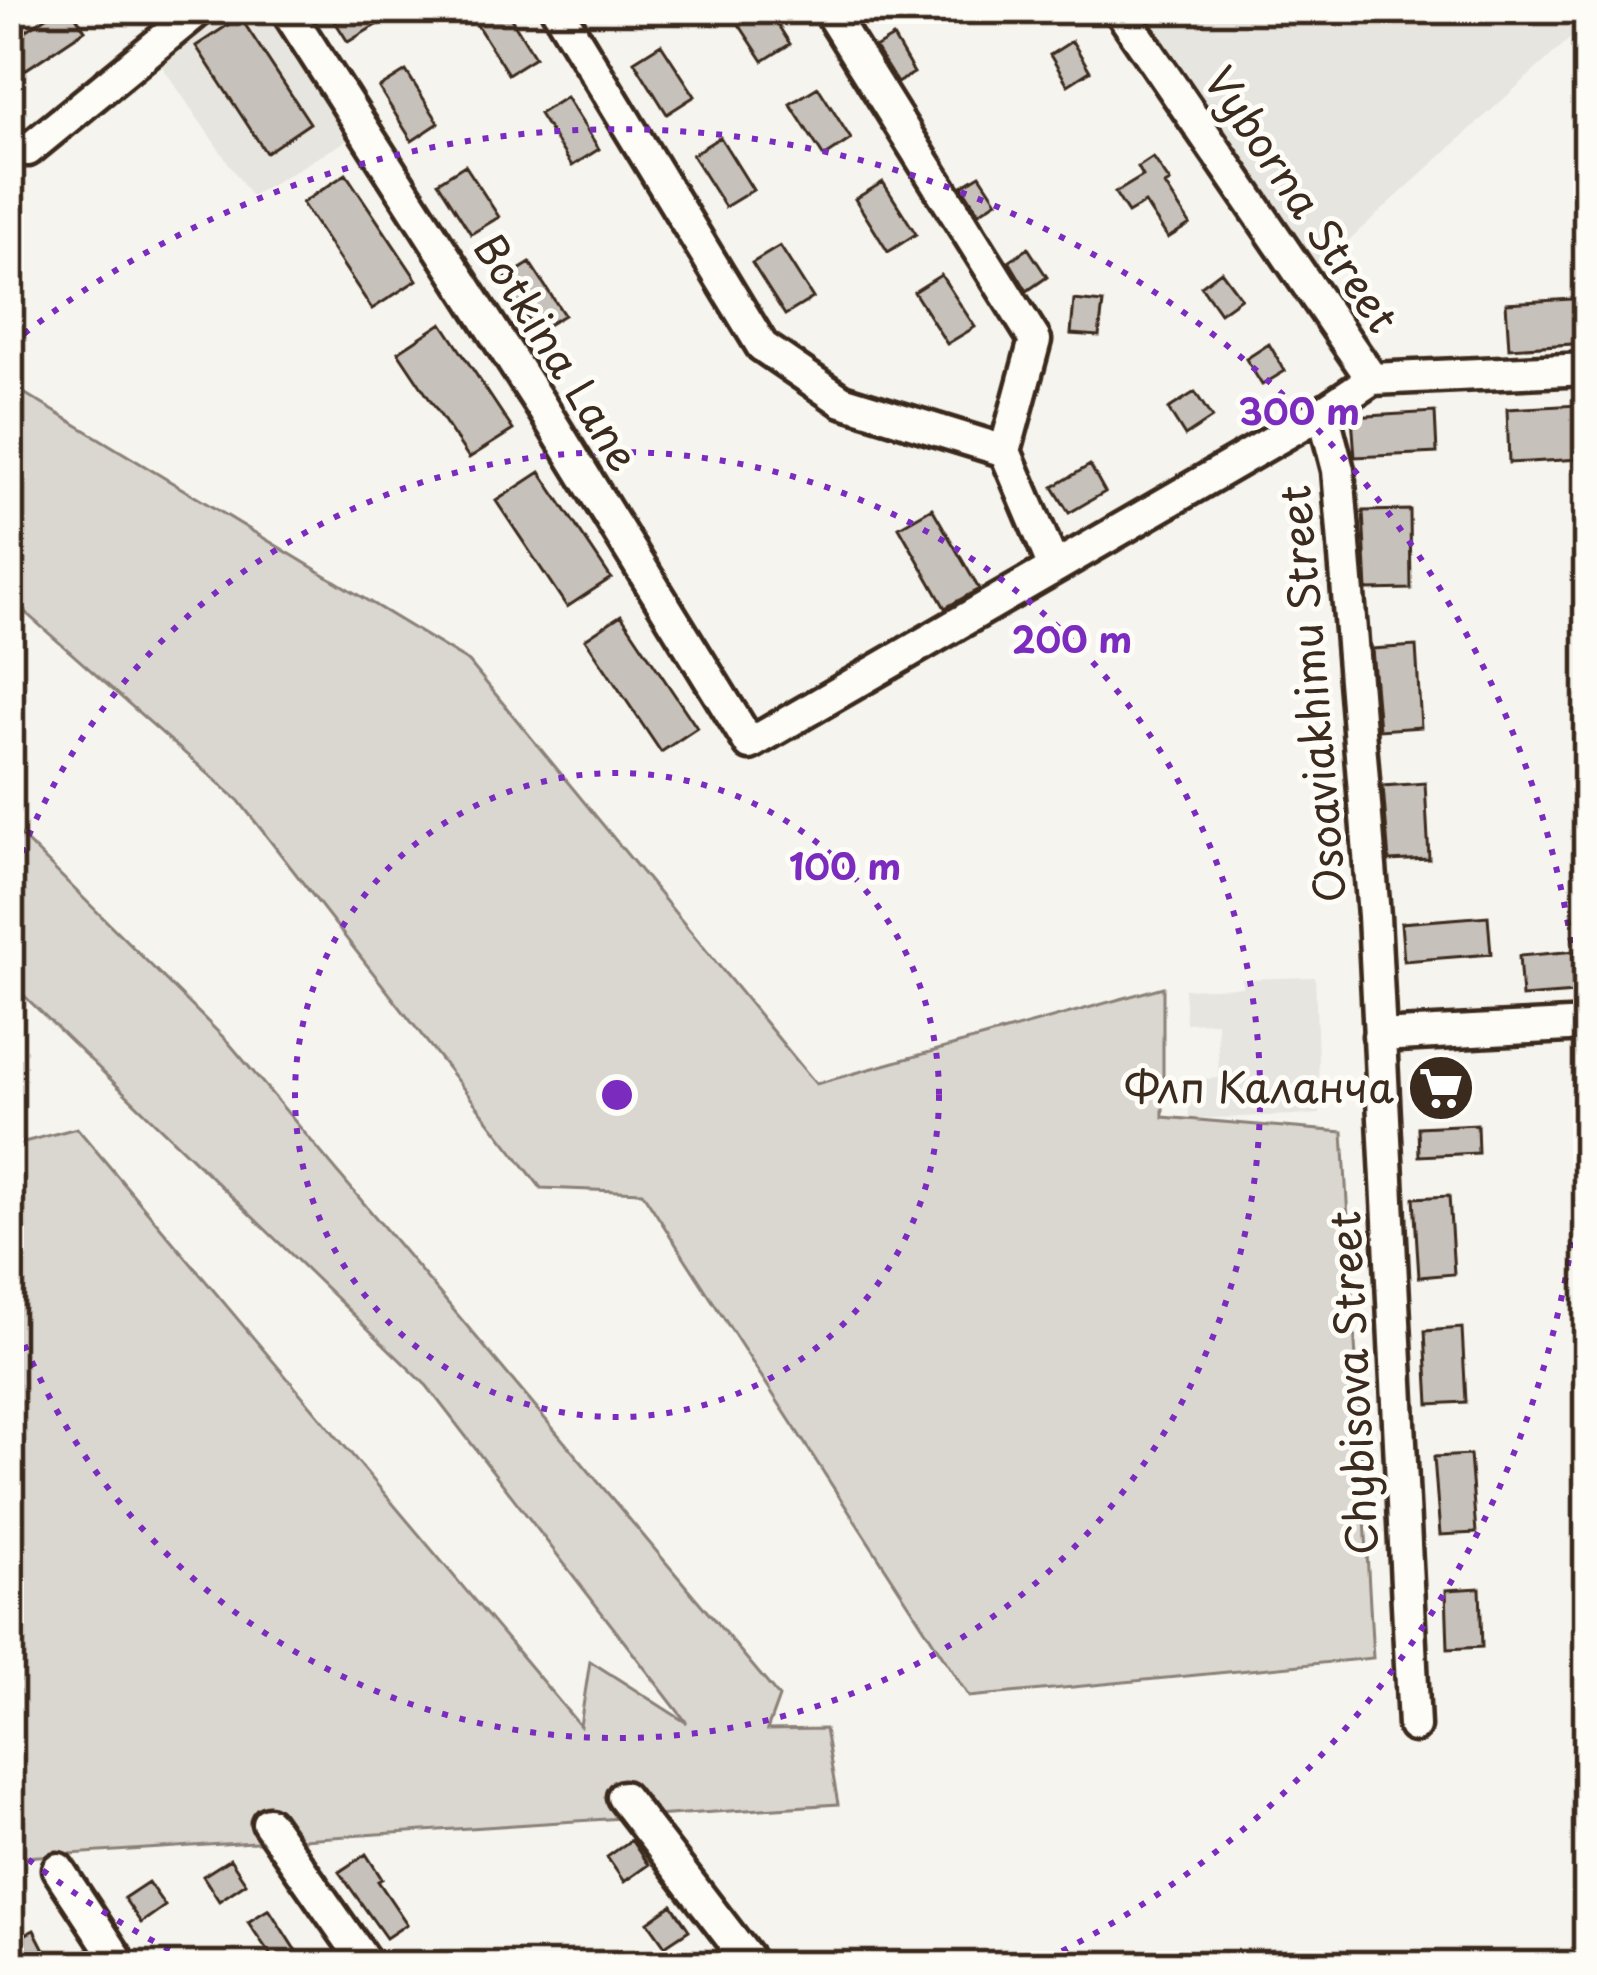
<svg xmlns="http://www.w3.org/2000/svg" width="1597" height="1975" viewBox="0 0 1597 1975" font-family="'Playpen Sans',sans-serif">
<rect width="100%" height="100%" fill="#f5f4ee"/>
<filter id="ink" filterUnits="userSpaceOnUse"><feTurbulence type="fractalNoise" baseFrequency=".00833" numOctaves="2"/><feDisplacementMap in="SourceGraphic" scale="24" xChannelSelector="R" yChannelSelector="G"/><feConvolveMatrix kernelMatrix="1 2 1 2 8 2 1 2 1" color-interpolation-filters="sRGB"/></filter>
<g filter="url(#ink)">
<path fill="#e7e5df" d="M 231,9 L 269,9 L 353,137 L 251,196 L 159,62 Z
M 1139,9 L 1588,9 L 1588,22 L 1316,270 Z
M 1315,977 L 1320,1114 L 1189,1119 L 1187,1080 L 1219,1078 L 1217,1022 L 1186,1023 L 1184,989 L 1242,987 L 1242,979 Z"/>
<path fill="#dad6d0" stroke="#8a8077" stroke-width="3" d="M 9,384 L 469,662 L 816,1084 L 1163,987 L 1163,1117 L 1343,1132 L 1373,1658 L 969,1697 L 642,1192 L 541,1188 L 239,801 L 9,598 Z
M 9,824 L 229,1043 L 779,1697 L 767,1730 L 825,1729 L 838,1804 L 9,1858 L 9,1146 L 77,1128 L 580,1726 L 590,1661 L 687,1723 L 427,1386 L 9,981 Z"/>
<path fill="#c7c1bb" stroke="#3b2a1e" stroke-width="3" d="M 59,9 L 71,9 L 85,30 L 25,70 L 9,42 Z
M 327,9 L 366,9 L 376,25 L 348,42 Z
M 495,9 L 505,9 L 535,57 L 508,74 L 475,22 Z
M 729,9 L 768,9 L 790,44 L 763,61 Z
M 240,17 L 310,123 L 266,153 L 196,46 Z
M 893,37 L 914,73 L 897,83 L 875,48 Z
M 1072,41 L 1090,71 L 1068,85 L 1050,55 Z
M 661,44 L 695,96 L 667,114 L 634,61 Z
M 406,71 L 439,123 L 412,141 L 379,88 Z
M 818,87 L 851,139 L 824,157 L 790,104 Z
M 566,97 L 599,149 L 572,166 L 539,114 Z
M 720,137 L 753,190 L 725,207 L 692,155 Z
M 1153,157 L 1170,182 L 1165,185 L 1190,224 L 1168,238 L 1145,203 L 1128,213 L 1115,193 L 1143,176 L 1138,167 Z
M 465,165 L 499,217 L 471,234 L 438,182 Z
M 346,174 L 417,280 L 372,309 L 302,203 Z
M 980,175 L 997,201 L 979,213 L 962,186 Z
M 883,182 L 916,234 L 888,252 L 855,199 Z
M 780,246 L 813,298 L 785,315 L 752,263 Z
M 1028,248 L 1047,277 L 1027,291 L 1009,261 Z
M 530,263 L 564,315 L 536,332 L 503,280 Z
M 1221,271 L 1241,298 L 1220,313 L 1201,286 Z
M 941,275 L 975,327 L 947,344 L 914,292 Z
M 1588,298 L 1588,343 L 1509,348 L 1506,303 Z
M 1074,300 L 1103,303 L 1099,336 L 1071,334 Z
M 442,323 L 513,430 L 469,458 L 398,352 Z
M 1269,344 L 1285,371 L 1262,385 L 1246,359 Z
M 1195,392 L 1212,418 L 1185,436 L 1168,409 Z
M 1578,405 L 1580,459 L 1509,463 L 1507,409 Z
M 1435,412 L 1437,453 L 1355,457 L 1352,417 Z
M 1090,465 L 1105,492 L 1069,513 L 1053,487 Z
M 540,472 L 611,578 L 567,607 L 496,501 Z
M 932,508 L 979,589 L 945,608 L 899,527 Z
M 1410,510 L 1411,589 L 1367,590 L 1363,511 Z
M 621,615 L 697,728 L 661,752 L 585,639 Z
M 1416,646 L 1421,727 L 1379,730 L 1372,649 Z
M 1425,783 L 1429,859 L 1389,861 L 1383,786 Z
M 1488,916 L 1491,954 L 1404,961 L 1401,923 Z
M 1588,950 L 1588,992 L 1522,997 L 1519,956 Z
M 1477,1124 L 1478,1153 L 1419,1156 L 1418,1127 Z
M 1449,1196 L 1454,1274 L 1419,1277 L 1414,1198 Z
M 1462,1328 L 1466,1402 L 1429,1404 L 1425,1331 Z
M 1470,1455 L 1476,1533 L 1440,1535 L 1434,1457 Z
M 1480,1588 L 1482,1647 L 1448,1649 L 1446,1590 Z
M 631,1840 L 648,1865 L 624,1882 L 607,1857 Z
M 366,1854 L 382,1879 L 378,1881 L 407,1924 L 386,1938 L 339,1872 Z
M 230,1859 L 246,1883 L 219,1901 L 203,1876 Z
M 148,1882 L 165,1906 L 141,1923 L 124,1898 Z
M 672,1905 L 689,1930 L 665,1946 L 648,1922 Z
M 269,1909 L 294,1948 L 309,1966 L 265,1966 L 274,1960 L 248,1922 Z
M 34,1930 L 49,1959 L 34,1966 L 14,1966 L 9,1943 Z"/>
<g fill="none" stroke-linecap="round" stroke-linejoin="round">
<g stroke="#3b2a1e" stroke-width="39">
<path id="minor" d="M 286,9 L 540,404 L 750,744 L 1323,412 L 1372,379 L 1588,369
M 557,9 L 762,346 L 842,401 L 1005,451
M 828,9 L 1035,340 L 1005,451 L 1054,567
M 1119,9 L 1372,379
M 28,150 L 200,9
M 1323,412 L 1338,470 L 1374,916 L 1414,1726
M 1379,1036 L 1588,1025
M 623,1797 L 753,1966
M 268,1823 L 368,1966
M 58,1869 L 122,1966"/>
</g>
<use href="#minor" stroke="#fdfcf7" stroke-width="30"/>
</g>
</g>
<g fill="none" stroke="#7b2cbf" stroke-width="6" stroke-dasharray="6 12">
<circle cx="617" cy="1095" r="322"/>
<path d="M9 886A643 643 0 1 1 9 1304"/>
<path d="M202 1966A965 965 0 0 1 10 1845M10 345A965 965 0 1 1 1032 1966"/>
</g>
<defs>
<g id="supermarket-disc" transform="scale(3.45)"><circle r="9.5" fill="#3b2a1e" stroke="#fdfcf7"/><path d="M-6-5.5h2.5l.6 2H6L4.5 2H-2.5L-4.4-4H-6ZM-1.5 3.2a1.3 1.3 0 1 0 .1 0ZM3 3.2a1.3 1.3 0 1 0 .1 0Z" fill="#fff"/></g>
</defs>
<g fill-rule="evenodd">
<use href="#supermarket-disc" x="1441" y="1088"/>
</g>
<g text-anchor="middle" stroke-width="10" stroke-linejoin="round" paint-order="stroke">
<g font-size="42" fill="#3b2a1e" stroke="#fdfcf7">
<text transform="translate(1301 200) rotate(56)" y="15">Vyborna Street</text>
<text transform="translate(556 353) rotate(58)" y="15">Botkina Lane</text>
<text transform="translate(1313 694) rotate(-95)" y="15">Osoaviakhimu Street</text>
<text transform="translate(1354 1383) rotate(-93)" y="15">Chybisova Street</text>
</g>
<g font-size="42" fill="#3b2a1e" stroke="#fdfcf7" text-anchor="end">
<text x="1394" y="1103">Флп Каланча</text>
</g>
</g>
<circle cx="617" cy="1095" r="18" fill="#7b2cbf" stroke="#fdfcf7" stroke-width="6"/>
<g font-size="36" text-anchor="middle" font-weight="bold" fill="#7b2cbf" stroke="#fdfcf7" stroke-width="10" stroke-linejoin="round" paint-order="stroke">
<text x="1299" y="425">300 m</text>
<text x="1072" y="653">200 m</text>
<text x="845" y="880">100 m</text>
</g>
<rect width="1597" height="1975" fill="none" stroke="#fdfcf7" stroke-width="48"/>
<rect x="24" y="24" width="1549" height="1927" fill="none" stroke="#3b2a1e" stroke-width="4.5" filter="url(#ink)"/>
</svg>
